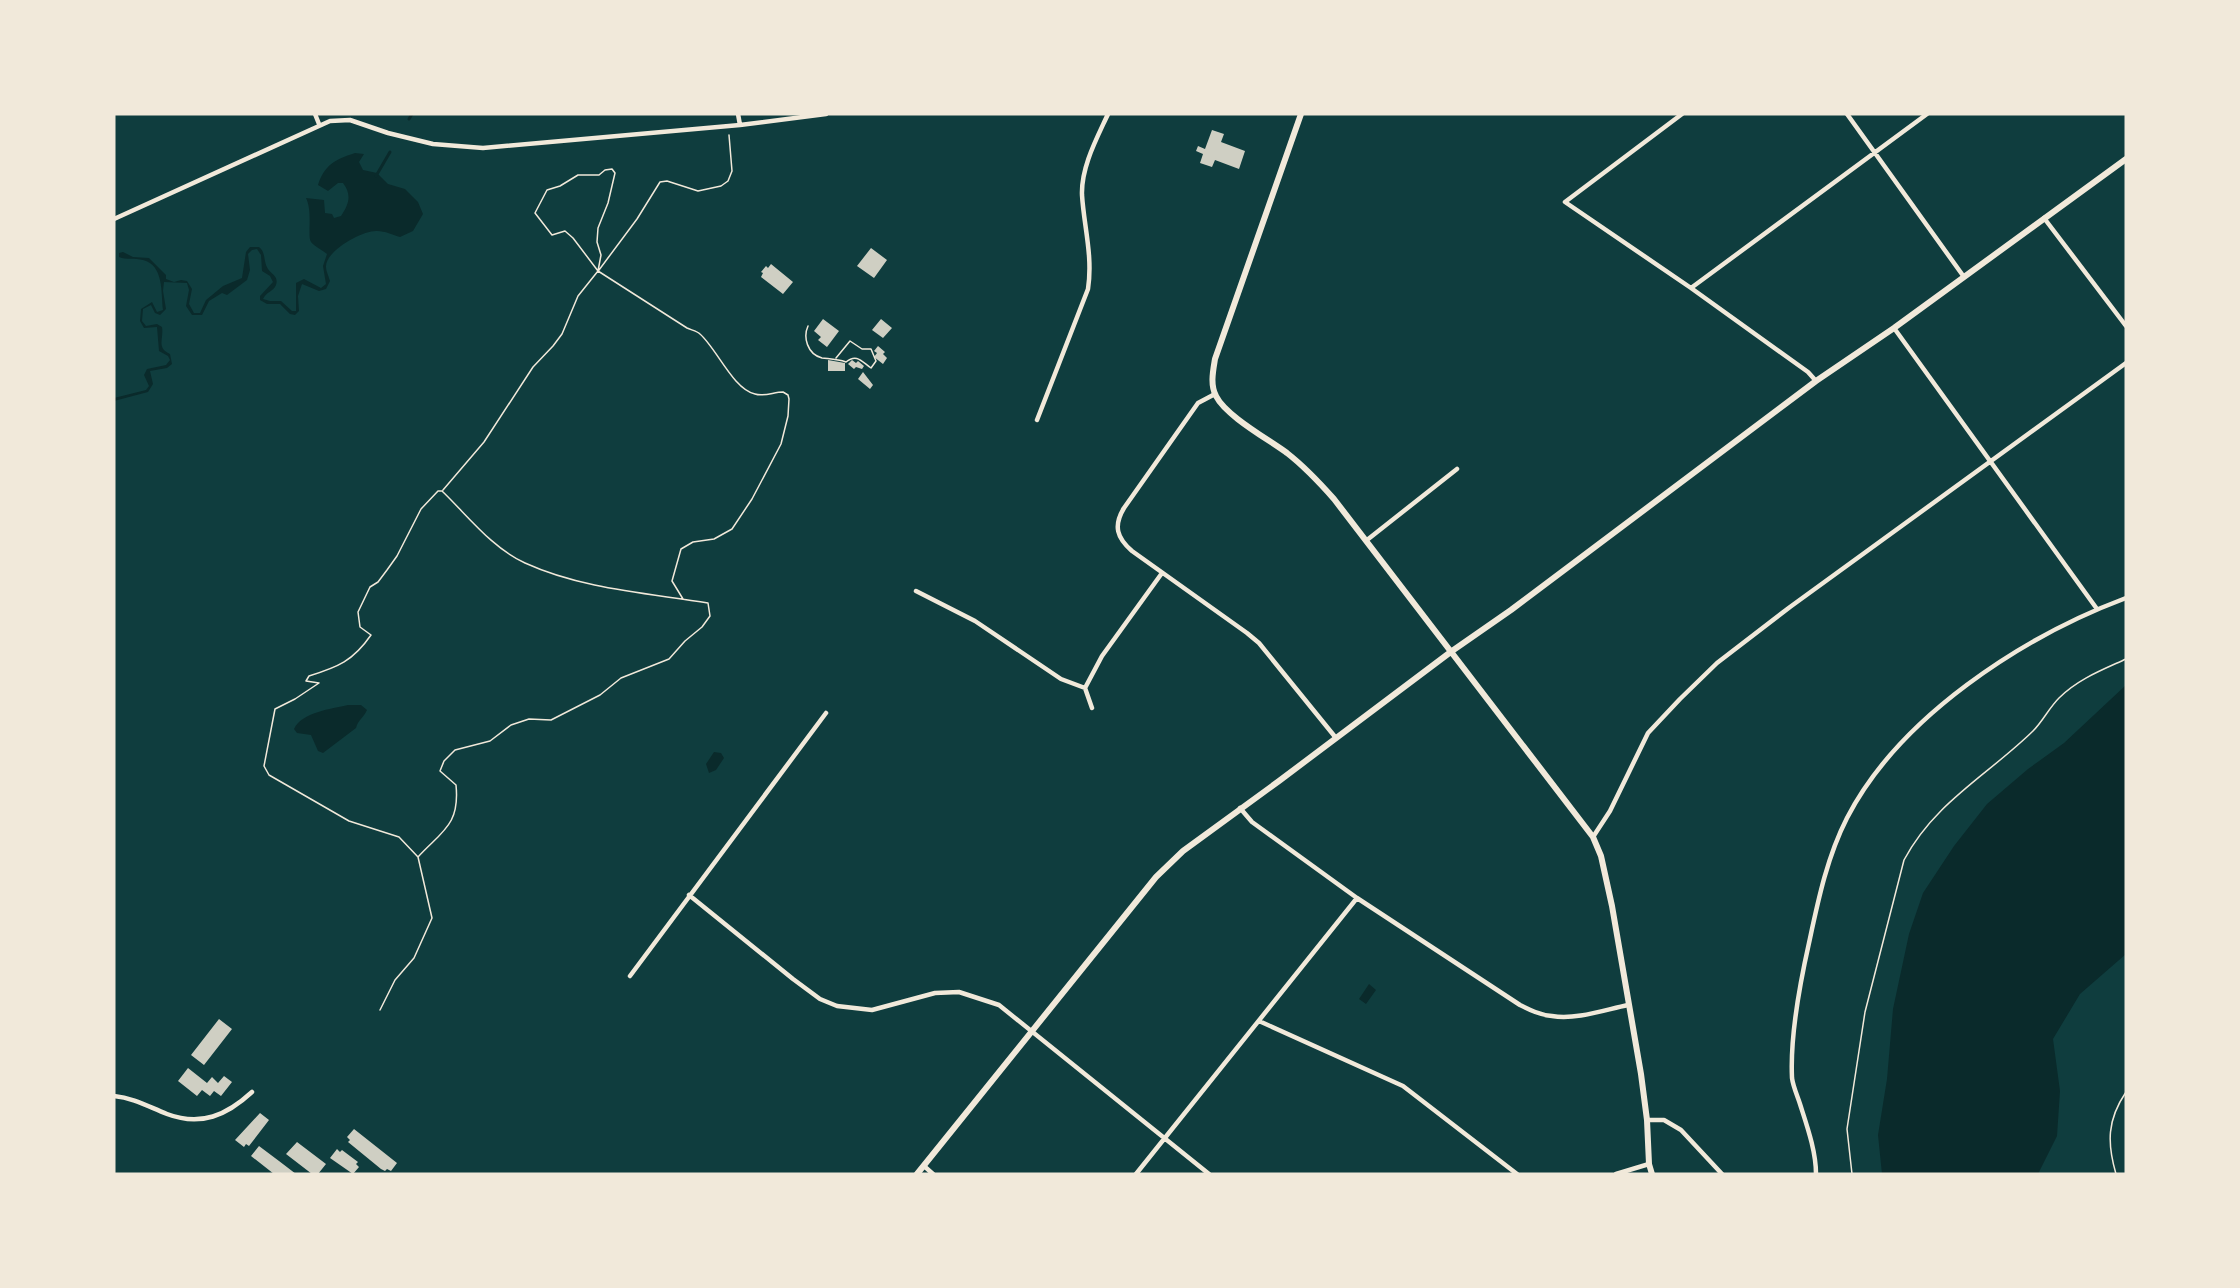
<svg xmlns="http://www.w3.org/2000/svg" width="2240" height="1288" viewBox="0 0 2240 1288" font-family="'Source Sans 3',sans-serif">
<rect width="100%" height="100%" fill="#0f3d3e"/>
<path fill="#0a2a2b" d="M 355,153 L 364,154 L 359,162 L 363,170 L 377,173 L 388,184 L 405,189 L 418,202 L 423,214 L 413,231 L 400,237 C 393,235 385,231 377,231 C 363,230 325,251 326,267 C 326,271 329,277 330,281 L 326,289 L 319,291 L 302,284 L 298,296 L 299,311 L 295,315 L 290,314 L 280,304 L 267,304 L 260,300 L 260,296 L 273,282 L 270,276 L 262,271 L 261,255 L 257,249 L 252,250 L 248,254 L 250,270 L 247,280 L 227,295 L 222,293 L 209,301 L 202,315 L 192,315 L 186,306 L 189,290 L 187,283 L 164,282 L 163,291 L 166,309 L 160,315 L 155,313 L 151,305 L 143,309 L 142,321 L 146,326 L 157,324 L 162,327 C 164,339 156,348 170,354 L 172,364 L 167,368 L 150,371 L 153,384 L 148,392 L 114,401 L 114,398 L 146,390 L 149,386 L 144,375 L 147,369 L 166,365 L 170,360 L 168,356 L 159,351 L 157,327 L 144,328 L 140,321 L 141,309 L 152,302 L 157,312 L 163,310 C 161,293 164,265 143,260 C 135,258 126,260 119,257 L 119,253 L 123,252 L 133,257 L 149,258 L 166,275 L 166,279 L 174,282 L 181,280 L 187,281 L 192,289 L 189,304 L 194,313 L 200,313 L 206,300 L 223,286 L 242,278 L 246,252 L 250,247 L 259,247 C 266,252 263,261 268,269 C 271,274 279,276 276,285 C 274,291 266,292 263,299 L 270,301 L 281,301 L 292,311 L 296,311 L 296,283 L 304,279 L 321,288 L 326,284 L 323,266 L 327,254 C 322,250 314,246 311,242 C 307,236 313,212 306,198 L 324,200 L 325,213 L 332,214 L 334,218 L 341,216 C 349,204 352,195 343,183 L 338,183 L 328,191 L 318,185 C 324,165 336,159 355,153 Z
M 2126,685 L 2126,954 L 2080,994 L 2053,1039 L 2060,1091 L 2057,1136 L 2038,1174 L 1882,1174 L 1878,1135 L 1887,1079 L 1893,1009 L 1909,934 L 1923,893 L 1954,846 L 1987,804 L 2028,769 L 2064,743 Z
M 348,705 L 361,705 L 367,710 C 364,717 358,720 356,728 L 323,753 L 318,751 L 311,735 L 297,733 L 294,729 C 302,712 331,709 348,705 Z
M 714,752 L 721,753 L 724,758 L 716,770 L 709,773 L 706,764 Z
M 1369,984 L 1376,990 L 1366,1004 L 1359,999 Z"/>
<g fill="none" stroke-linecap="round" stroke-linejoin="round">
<path stroke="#0a2a2b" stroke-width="3" d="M 409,119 L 412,114
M 376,176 L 390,152"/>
</g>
<path fill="#cfcfc3" d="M 1212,130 L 1224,134 L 1221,142 L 1245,151 L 1239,169 L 1215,160 L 1212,167 L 1200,163 L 1203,154 L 1196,151 L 1198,146 L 1205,149 Z
M 871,248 L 887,260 L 874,278 L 857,266 Z
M 771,264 L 793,282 L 783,294 L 761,277 L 763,273 L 761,272 L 766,266 L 768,268 Z
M 823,319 L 839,331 L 827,347 L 818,340 L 821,337 L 814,331 Z
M 881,319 L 892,328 L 883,338 L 872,330 Z
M 878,346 L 885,352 L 883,354 L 887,358 L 883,364 L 874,357 L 877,353 L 874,351 Z
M 828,360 L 845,363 L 845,371 L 828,371 Z
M 852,360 L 856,363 L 858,361 L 864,366 L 862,369 L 856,367 L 854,369 L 848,364 Z
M 863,372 L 873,385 L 870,389 L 858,379 Z
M 219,1019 L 232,1029 L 204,1065 L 191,1055 Z
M 188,1068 L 207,1083 L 212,1077 L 218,1083 L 224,1076 L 232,1082 L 221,1096 L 214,1091 L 210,1096 L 202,1090 L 197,1096 L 178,1081 Z
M 260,1113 L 269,1120 L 249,1146 L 246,1144 L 244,1147 L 235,1140 Z
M 354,1129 L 397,1163 L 391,1171 L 387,1169 L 385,1171 L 381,1169 L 348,1142 L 350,1140 L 347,1137 Z
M 297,1142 L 326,1164 L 318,1174 L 312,1174 L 286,1154 Z
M 259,1146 L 279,1161 L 296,1174 L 274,1174 L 251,1156 Z
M 337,1149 L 340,1152 L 342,1150 L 358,1162 L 356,1164 L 359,1167 L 353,1174 L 330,1158 Z"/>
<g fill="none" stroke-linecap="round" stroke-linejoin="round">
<path stroke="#f1e9da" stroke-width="1.5" d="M 612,169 L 615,173 L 608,203 L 598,228 L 597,242 L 601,255 L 598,271 L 573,238 L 565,231 L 552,235 L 535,213 L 547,190 L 560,186 L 578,175 L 599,175 L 605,170 Z
M 599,270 L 637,219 L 660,182 L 667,181 L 698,191 L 721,186 L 728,181 L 732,171 L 729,135
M 808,326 C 803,337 807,354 822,358 C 830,359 837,359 846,362 C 857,353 862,362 871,368 L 876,361 L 871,349 L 862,349 L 850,341 L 836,358
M 443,490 L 484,442 L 533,367 L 553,346 L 562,334 L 578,296 L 598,271 L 687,328 C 691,330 697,331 700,334 C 717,349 733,389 755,394 C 764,397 774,392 783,392 L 788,395 L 789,399 L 788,416 L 781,444 L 752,499 L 732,529 L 714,539 L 693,542 L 681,549 L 672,581 L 683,599
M 380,1010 L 395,980 L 414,958 L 432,918 L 418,857 L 399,837 L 349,821 L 269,775 L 264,766 L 275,709 L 295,699 L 319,683 L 306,681 L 309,676 C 338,667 353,661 371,635 L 360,627 L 358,612 L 370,587 L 378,582 L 387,570 L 397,556 L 421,509 L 438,491 L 442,491 C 468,516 492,548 525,563 C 582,589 647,593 708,603 L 710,616 L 702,627 L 685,641 L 669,659 L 621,678 L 600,695 L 551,720 L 529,719 L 511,725 L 490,741 L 455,750 L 444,761 L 440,771 L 456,785 C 460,825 442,831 418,857
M 1852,1174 L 1847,1129 L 1865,1012 L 1904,860 C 1935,802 1988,775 2033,731 C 2043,721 2049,708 2059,698 C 2078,679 2102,670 2126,659
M 2116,1174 C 2107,1143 2107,1120 2126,1092"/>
<path stroke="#f1e9da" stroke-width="4.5" d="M 315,114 L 319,124
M 738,114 L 740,125
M 1682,114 L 1565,202 L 1691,288 L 1808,372 L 1816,381
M 1847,114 L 1964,277
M 2044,218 L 2126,326
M 114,219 L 330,121 L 350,120 L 388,133 L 433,144 L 483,148 L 740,125 L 826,114
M 1691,288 L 1927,114
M 1894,328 L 2097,609
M 1215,394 L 1198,403 L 1124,508 C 1113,526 1117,538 1132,551 L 1247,633 L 1259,643 L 1336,738
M 1037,420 L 1088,289 C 1093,256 1084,227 1082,195 C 1081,167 1097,138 1108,114
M 1367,540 L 1457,469
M 916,591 L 975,621 L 1061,679 L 1085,688 L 1102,656 L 1162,573
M 1085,688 L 1092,708
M 1240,808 L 1252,822 L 1357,898 L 1520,1005 C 1530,1010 1540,1015 1552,1016 C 1576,1020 1604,1010 1628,1005
M 1593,837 L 1610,811 L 1648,733 L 1680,699 L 1717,663 L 1790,607 L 2126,363
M 689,895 L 793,979 L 820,999 L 837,1006 L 872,1010 L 935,993 L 959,992 L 999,1005 L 1209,1174
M 630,976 L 826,713
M 1259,1021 L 1403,1086 L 1517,1174
M 114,1096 C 134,1098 149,1107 167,1114 C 201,1127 227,1115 252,1092
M 1647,1120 L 1664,1120 L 1681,1130 L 1722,1174
M 924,1166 L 933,1174
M 1136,1174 L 1357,898
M 1616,1174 L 1649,1164
M 1816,1174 C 1816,1151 1807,1126 1800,1104 C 1797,1095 1793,1086 1792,1078 C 1790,1037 1800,983 1809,943 C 1818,901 1827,857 1847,818 C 1899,717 2022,637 2126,598"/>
<path stroke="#f1e9da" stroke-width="6" d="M 1301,114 L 1215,359 C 1213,371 1210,385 1216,396 C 1226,416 1268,439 1287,453 C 1305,467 1319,482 1334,499 L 1593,837 L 1601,856 L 1612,906 L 1641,1074 L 1647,1120 L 1649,1164 L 1652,1174
M 917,1174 L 1156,877 L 1183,851 L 1279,781 L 1452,651 L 1511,610 L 1816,381 L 1894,328 L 2126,159"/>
</g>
<rect width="2240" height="1288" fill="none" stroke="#f1e9da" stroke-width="231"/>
</svg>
